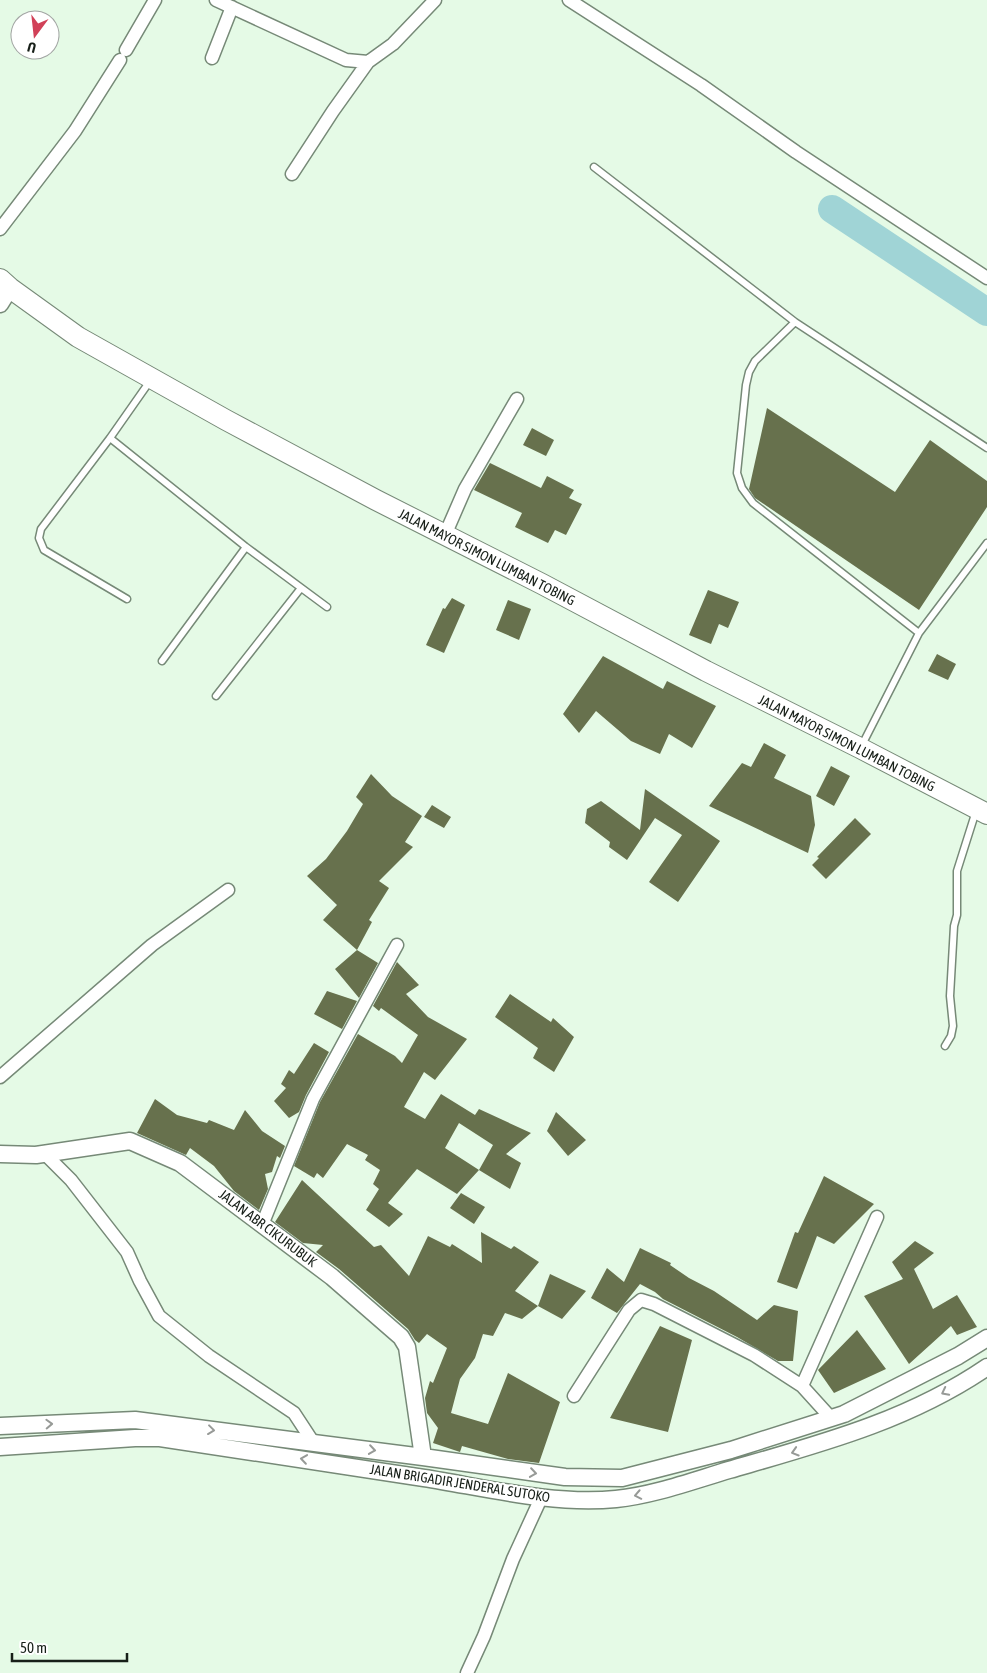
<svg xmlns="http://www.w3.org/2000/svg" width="987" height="1673" viewBox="0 0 987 1673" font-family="'Asap Condensed',sans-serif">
<rect width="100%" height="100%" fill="#e5fae6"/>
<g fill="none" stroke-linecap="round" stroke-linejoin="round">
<path stroke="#a0d4d6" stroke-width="28" d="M 832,209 L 987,312"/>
</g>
<path fill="#67714d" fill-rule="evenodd" d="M 767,408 L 895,492 L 930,440 L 987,481 L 987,507 L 919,610 L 755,498 L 749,489 Z
M 532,428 L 554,440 L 546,456 L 523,445 Z
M 490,463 L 541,488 L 547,476 L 574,490 L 569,498 L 582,504 L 566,535 L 555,530 L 548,543 L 515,527 L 522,513 L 474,490 Z
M 708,590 L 739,602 L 728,628 L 719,624 L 711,644 L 689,635 Z
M 452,598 L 465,605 L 444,653 L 426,645 L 443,608 L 445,609 Z
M 508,600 L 531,609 L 519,640 L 496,630 Z
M 937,654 L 956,664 L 948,680 L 928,671 Z
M 603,656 L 663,689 L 667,681 L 716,706 L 692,748 L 669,734 L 660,754 L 631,741 L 596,711 L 579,733 L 563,714 Z
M 764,743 L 786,755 L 774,778 L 811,796 L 815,825 L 808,853 L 709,806 L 742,763 L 751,767 Z
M 831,766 L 850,776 L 834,806 L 816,796 Z
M 371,774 L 392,796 L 422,816 L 405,842 L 413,847 L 379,881 L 389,888 L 369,920 L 372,922 L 357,950 L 323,920 L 337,905 L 307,876 L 326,859 L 347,831 L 363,804 L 356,797 Z
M 645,789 L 720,841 L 678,902 L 649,882 L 682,835 L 655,818 L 627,860 L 609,847 L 610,842 L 585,823 L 587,809 L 601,801 L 640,830 Z
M 432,805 L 451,817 L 444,828 L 424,817 Z
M 855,818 L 871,834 L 826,879 L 812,865 L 819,858 L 817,857 Z
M 357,950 L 378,963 L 359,998 L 335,969 Z
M 397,962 L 419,985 L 406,994 L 428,1017 L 467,1039 L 435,1080 L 424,1072 L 404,1107 L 425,1119 L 441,1094 L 475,1115 L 479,1109 L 531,1133 L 506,1154 L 521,1163 L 510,1189 L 479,1170 L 457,1194 L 417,1169 L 388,1203 L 403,1214 L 389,1227 L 366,1210 L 379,1189 L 373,1184 L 380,1170 L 365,1160 L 368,1155 L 347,1144 L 323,1178 L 317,1173 L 314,1178 L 294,1166 L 320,1102 L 358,1034 L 395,1056 L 402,1063 L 418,1035 L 381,1008 L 379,1011 L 373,1006 ZM 459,1123 L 493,1145 L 479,1170 L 445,1148 Z
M 327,991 L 357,1001 L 342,1029 L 314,1014 Z
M 510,994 L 551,1022 L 553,1018 L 574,1037 L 554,1072 L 533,1058 L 538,1048 L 495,1017 Z
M 314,1043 L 329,1052 L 306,1095 L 299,1112 L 289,1118 L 274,1101 L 286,1088 L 281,1084 L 289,1070 L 294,1074 Z
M 155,1099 L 177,1115 L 207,1123 L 209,1120 L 234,1130 L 245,1110 L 262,1131 L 285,1146 L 280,1158 L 277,1156 L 272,1172 L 265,1174 L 268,1189 L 259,1210 L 234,1191 L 214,1166 L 190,1148 L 186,1155 L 137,1133 Z
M 556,1112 L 586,1140 L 568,1156 L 547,1131 Z
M 824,1176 L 874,1204 L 834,1244 L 817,1236 L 797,1289 L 777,1282 L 795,1232 L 798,1233 Z
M 302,1180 L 374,1247 L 381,1245 L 409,1276 L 428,1236 L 450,1247 L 452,1244 L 482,1263 L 481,1232 L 511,1249 L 514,1246 L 539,1262 L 515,1291 L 538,1306 L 522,1319 L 505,1313 L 493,1336 L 483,1334 L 475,1358 L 460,1379 L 451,1413 L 488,1424 L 508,1373 L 560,1402 L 539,1463 L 508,1459 L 462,1446 L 460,1452 L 433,1443 L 438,1428 L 427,1413 L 425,1398 L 430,1381 L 433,1383 L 447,1348 L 427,1334 L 419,1343 L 415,1340 L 408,1329 L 339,1269 L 316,1252 L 323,1245 L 303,1243 L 275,1222 Z
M 461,1193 L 485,1207 L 474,1224 L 450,1208 Z
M 915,1241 L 934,1253 L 914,1269 L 933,1309 L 957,1295 L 977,1327 L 957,1335 L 951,1326 L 909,1364 L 864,1296 L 903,1279 L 892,1262 Z
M 640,1248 L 671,1263 L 670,1265 L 689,1278 L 714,1291 L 757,1320 L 774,1305 L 798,1311 L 793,1361 L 778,1361 L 737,1337 L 663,1299 L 655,1292 L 640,1284 L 617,1313 L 591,1298 L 607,1268 L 624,1282 Z
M 550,1274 L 586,1291 L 562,1319 L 538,1306 Z
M 660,1326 L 692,1340 L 668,1432 L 610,1418 Z
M 857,1330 L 886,1369 L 834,1393 L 818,1370 Z"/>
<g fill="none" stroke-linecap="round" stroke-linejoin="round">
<g stroke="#768977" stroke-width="9">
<path id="service" d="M 594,167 L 795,322 L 987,448
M 795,322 L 755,361 L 749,372 L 746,385 L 737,473 L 742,488 L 753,503 L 919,633
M 110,438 L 246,547 L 327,607
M 127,599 L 44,550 L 39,538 L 41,529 L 110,438 L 150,381
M 162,661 L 246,547
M 216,696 L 301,588
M 862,745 L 919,633 L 987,543
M 945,1046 L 951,1036 L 953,1026 L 950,996 L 954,926 L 957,915 L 957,871 L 976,811"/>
</g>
<g stroke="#768977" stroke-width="15">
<path id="minor" d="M 216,0 L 346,60 L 368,62 L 393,44 L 435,0
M 569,0 L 701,85 L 796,152 L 987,278
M 126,50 L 155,0
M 212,58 L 232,7
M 292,174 L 333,111 L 368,62
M 0,229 L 75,131 L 120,60
M 445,535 L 465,489 L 517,399
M 0,1077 L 152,945 L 228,890
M 45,1154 L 71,1180 L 127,1252 L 140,1281 L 159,1316 L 209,1356 L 294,1413 L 313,1442
M 262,1225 L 313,1099 L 397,945
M 802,1386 L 877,1217
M 574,1396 L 629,1310 L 641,1300 L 654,1304 L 754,1355 L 802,1386 L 831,1418
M 467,1673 L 484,1636 L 513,1559 L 541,1498"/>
</g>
<g stroke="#768977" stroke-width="19">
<path id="tertiary" d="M 0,304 L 10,288
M 0,1154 L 36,1155 L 130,1141 L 180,1163 L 332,1277 L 401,1337 L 407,1347 L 423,1457
M 0,1426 L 135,1420 L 423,1457 L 565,1477 L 622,1478 L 731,1450 L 844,1414 L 958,1356 L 987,1338
M 0,1447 L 135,1438 L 160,1438 C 248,1451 336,1464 424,1478 C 487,1488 552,1505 616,1499 C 654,1495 692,1481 729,1470 C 819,1444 908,1421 987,1367"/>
</g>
<g stroke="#768977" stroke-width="22">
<path id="primary" d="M 0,279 L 10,288 L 78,337 L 226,420 L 376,500 L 542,584 L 706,671 L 860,748 L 987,814"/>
</g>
<use href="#service" stroke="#fff" stroke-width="6"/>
<use href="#minor" stroke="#fff" stroke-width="12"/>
<use href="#tertiary" stroke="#fff" stroke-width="16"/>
<use href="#primary" stroke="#fff" stroke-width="20"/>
</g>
<defs><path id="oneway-chevron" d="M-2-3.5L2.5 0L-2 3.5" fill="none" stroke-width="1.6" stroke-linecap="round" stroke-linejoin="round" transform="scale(1.25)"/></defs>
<g stroke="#979a97">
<use href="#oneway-chevron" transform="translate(945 1392) rotate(153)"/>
<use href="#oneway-chevron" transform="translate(49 1424) rotate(-2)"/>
<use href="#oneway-chevron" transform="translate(211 1430) rotate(7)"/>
<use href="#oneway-chevron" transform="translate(372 1450) rotate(8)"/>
<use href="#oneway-chevron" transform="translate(795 1452) rotate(163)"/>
<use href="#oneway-chevron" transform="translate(304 1459) rotate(-172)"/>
<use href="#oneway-chevron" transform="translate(533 1473) rotate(8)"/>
<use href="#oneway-chevron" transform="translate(638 1495) rotate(169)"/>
</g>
<g text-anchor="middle" stroke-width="4" stroke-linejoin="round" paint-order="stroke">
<g font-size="14" fill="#171f18" stroke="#fff">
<text transform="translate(487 557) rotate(27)" y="5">JALAN MAYOR SIMON LUMBAN TOBING</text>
<text transform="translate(847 743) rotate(27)" y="5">JALAN MAYOR SIMON LUMBAN TOBING</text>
<text transform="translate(268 1228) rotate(37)" y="5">JALAN ABR CIKURUBUK</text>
<text transform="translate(460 1483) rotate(9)" y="5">JALAN BRIGADIR JENDERAL SUTOKO</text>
</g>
</g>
<g transform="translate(35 35) rotate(195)"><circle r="24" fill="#ffffff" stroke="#a2a5a3"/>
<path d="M0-4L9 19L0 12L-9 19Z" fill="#d14158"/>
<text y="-8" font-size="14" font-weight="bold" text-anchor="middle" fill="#171f18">U</text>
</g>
<path d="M12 1653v8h115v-8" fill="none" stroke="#171f18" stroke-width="2.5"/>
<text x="20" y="1653" font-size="15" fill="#171f18" stroke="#ffffff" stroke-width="4" paint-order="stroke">50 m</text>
</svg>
